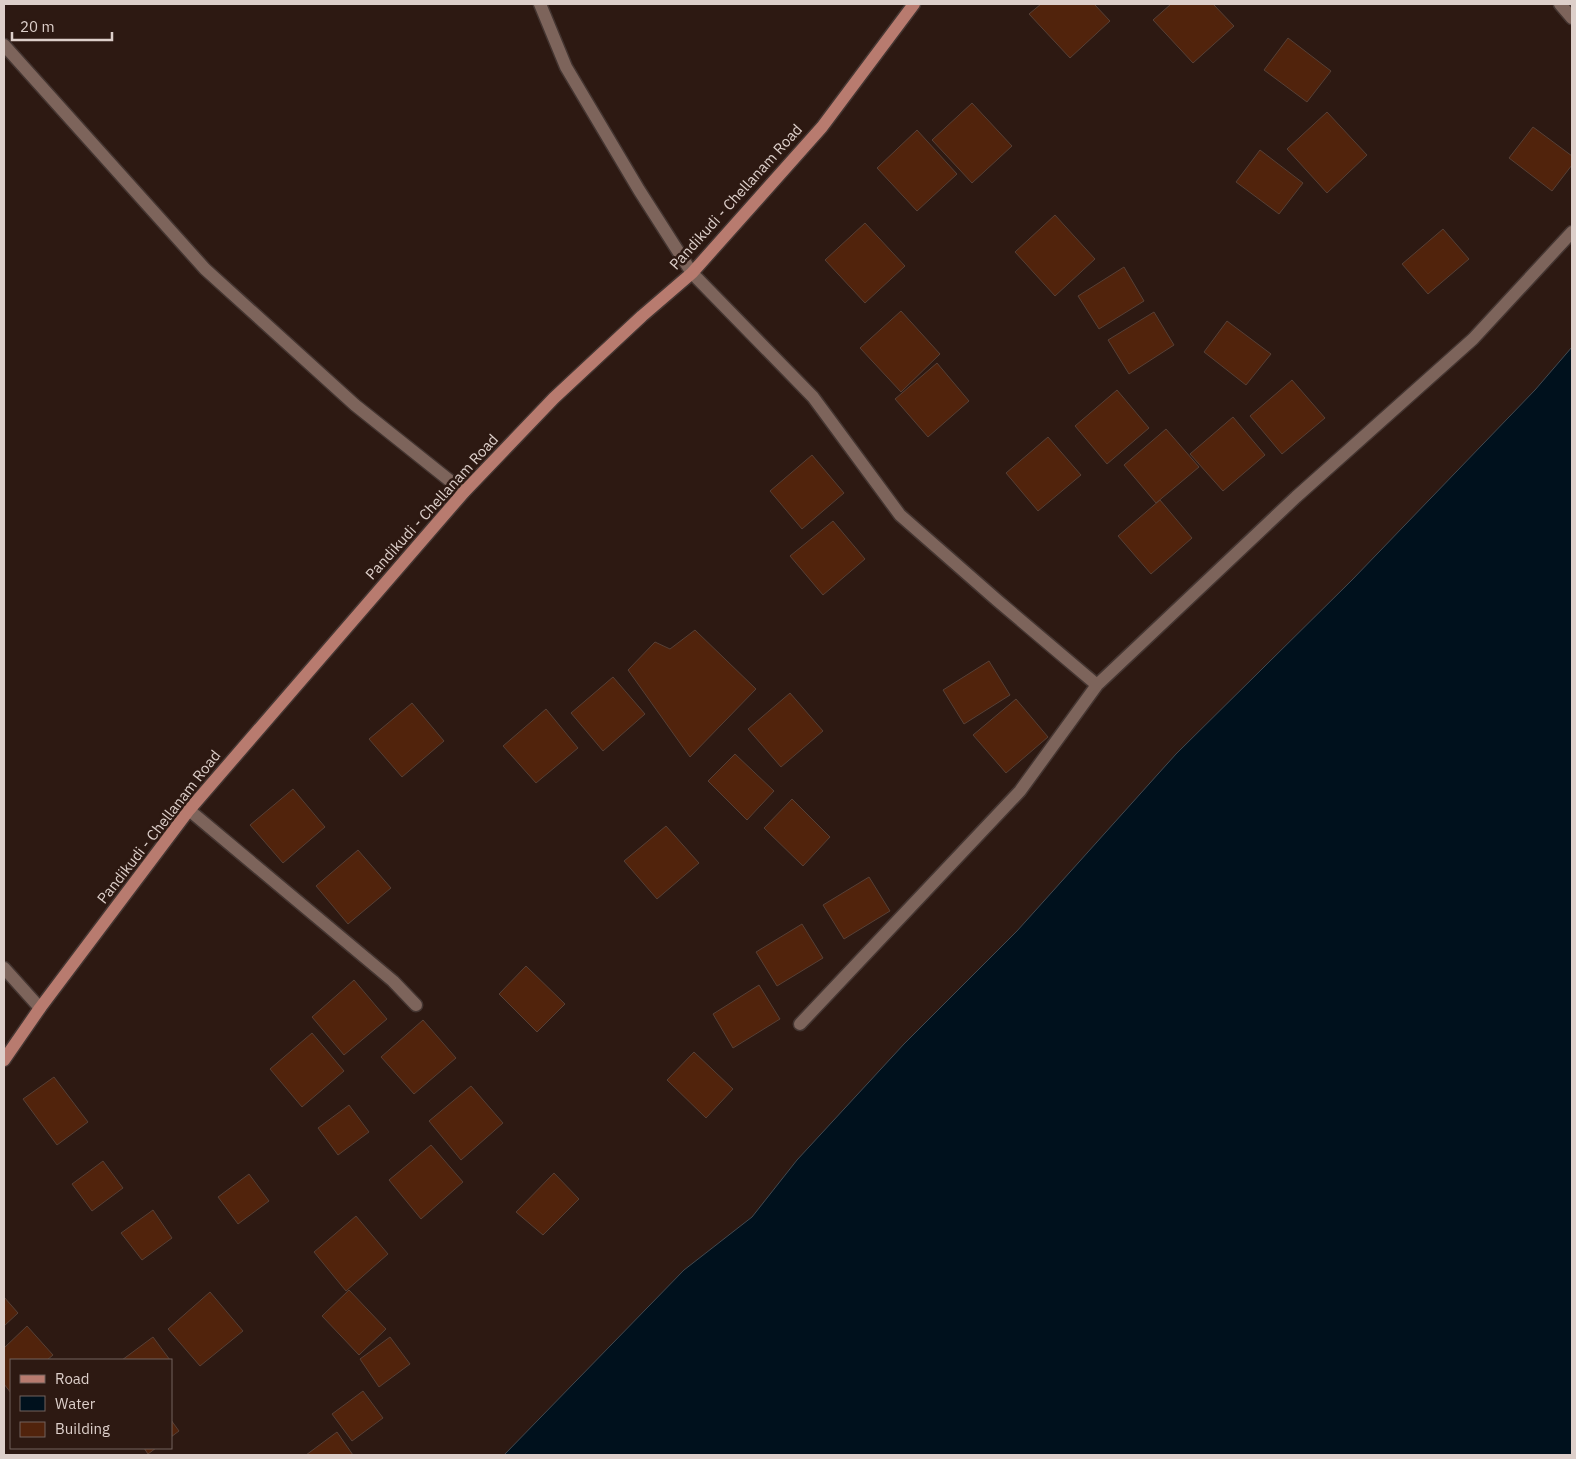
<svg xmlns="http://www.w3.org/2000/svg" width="1576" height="1459" viewBox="0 0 1576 1459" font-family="'IBM Plex Sans',sans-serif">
<rect width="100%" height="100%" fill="#2d1912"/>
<path fill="#00111d" stroke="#424a51" d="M 1572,347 L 1572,1455 L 504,1455 L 684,1270 L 752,1217 L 797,1160 L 904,1044 L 1017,931 L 1176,754 L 1352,580 L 1535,390 Z"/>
<path fill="#51230c" stroke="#574036" d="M 1041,4 L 1094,4 L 1110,21 L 1070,58 L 1029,14 Z
M 1171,4 L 1213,4 L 1234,26 L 1193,63 L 1153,20 Z
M 1288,38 L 1331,71 L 1307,102 L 1264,70 Z
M 972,103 L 1012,146 L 972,183 L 932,140 Z
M 1327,112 L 1367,155 L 1327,193 L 1287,149 Z
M 1533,127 L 1572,156 L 1572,165 L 1552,191 L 1509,158 Z
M 917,130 L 957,174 L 917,211 L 877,168 Z
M 1260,150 L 1303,183 L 1279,214 L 1236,182 Z
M 1055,215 L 1095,259 L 1055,296 L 1015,252 Z
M 865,223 L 905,266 L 865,303 L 825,260 Z
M 1443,229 L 1469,259 L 1428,294 L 1402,264 Z
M 1124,267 L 1144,301 L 1099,329 L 1078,296 Z
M 901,311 L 940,354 L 901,392 L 860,348 Z
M 1154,312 L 1174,345 L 1129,374 L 1108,340 Z
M 1227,321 L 1271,354 L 1246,385 L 1204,352 Z
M 937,363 L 969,401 L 928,437 L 895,399 Z
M 1292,380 L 1325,418 L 1282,454 L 1250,416 Z
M 1117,390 L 1149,428 L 1107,464 L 1075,426 Z
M 1233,417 L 1265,455 L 1223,491 L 1190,454 Z
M 1166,429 L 1199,467 L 1156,503 L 1124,465 Z
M 1048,437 L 1081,475 L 1038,511 L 1006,473 Z
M 812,455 L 844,493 L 802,529 L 770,491 Z
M 1160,500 L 1192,538 L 1151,574 L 1118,536 Z
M 833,521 L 865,559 L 823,595 L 790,556 Z
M 695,630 L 756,689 L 690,757 L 628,670 L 655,642 L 670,649 Z
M 989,661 L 1010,695 L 964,724 L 943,690 Z
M 613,677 L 645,714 L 603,751 L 571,713 Z
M 790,693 L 823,731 L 781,767 L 748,729 Z
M 1016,699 L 1048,737 L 1006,773 L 973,735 Z
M 412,703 L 444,741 L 402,777 L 369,739 Z
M 546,709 L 578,748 L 536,783 L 503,746 Z
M 735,754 L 774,791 L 747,820 L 708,781 Z
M 293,789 L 325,827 L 283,863 L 250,825 Z
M 792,799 L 830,837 L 803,866 L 764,828 Z
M 666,826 L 699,863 L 657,899 L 624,861 Z
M 358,850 L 391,888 L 348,924 L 316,886 Z
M 869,877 L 890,911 L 844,939 L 823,905 Z
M 802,924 L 823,958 L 777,986 L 756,952 Z
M 526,966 L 565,1004 L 537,1032 L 499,994 Z
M 354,980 L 387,1019 L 344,1055 L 312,1017 Z
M 759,985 L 780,1019 L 733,1048 L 713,1014 Z
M 423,1020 L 456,1058 L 414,1094 L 381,1057 Z
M 312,1033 L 344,1071 L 302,1107 L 270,1069 Z
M 694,1052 L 733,1089 L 706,1118 L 667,1080 Z
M 54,1077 L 88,1122 L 57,1145 L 23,1099 Z
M 471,1086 L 503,1123 L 461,1160 L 429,1121 Z
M 349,1105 L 369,1132 L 338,1155 L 318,1128 Z
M 431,1145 L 463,1182 L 421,1219 L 389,1180 Z
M 103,1161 L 123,1188 L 92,1211 L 72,1184 Z
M 554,1173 L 579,1199 L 543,1235 L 516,1212 Z
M 249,1174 L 269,1201 L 238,1224 L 218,1197 Z
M 153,1210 L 172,1238 L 142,1260 L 121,1233 Z
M 356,1216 L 388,1254 L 346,1291 L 314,1252 Z
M 349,1290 L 386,1329 L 359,1355 L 322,1316 Z
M 210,1292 L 243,1331 L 200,1366 L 168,1329 Z
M 4,1297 L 18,1313 L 4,1326 Z
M 27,1326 L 53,1355 L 47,1360 L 11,1360 L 11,1393 L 4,1384 L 4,1348 Z
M 153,1337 L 170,1360 L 122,1360 Z
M 390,1337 L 410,1364 L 379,1387 L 360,1359 Z
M 363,1391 L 383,1418 L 352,1441 L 332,1414 Z
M 171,1420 L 179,1431 L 171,1437 Z
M 337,1432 L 353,1455 L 306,1455 Z
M 144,1448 L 156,1448 L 148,1454 Z"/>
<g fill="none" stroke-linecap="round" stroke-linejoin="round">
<g stroke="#443531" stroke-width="15">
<path id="street" d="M 540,4 L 566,67 L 639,190 L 692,273 L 813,397 L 900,515 L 998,601 L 1097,685 L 1296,497 L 1473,339 L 1572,232
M 1560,4 L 1572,18
M 4,45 L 205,269 L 355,405 L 464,492
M 189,810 L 393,981 L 416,1005
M 4,968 L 40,1008
M 800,1024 L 1020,791 L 1097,685"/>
</g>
<g stroke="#443531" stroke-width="15">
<path id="primary" d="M 4,1060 L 40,1008 L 189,810 L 464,492 L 554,398 L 642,316 L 692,273 L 822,127 L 914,4"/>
</g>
<use href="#street" stroke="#7d645b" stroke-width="12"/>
<use href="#primary" stroke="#b87b6f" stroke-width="12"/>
</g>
<g text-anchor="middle" stroke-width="5" stroke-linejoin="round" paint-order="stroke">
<g font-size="15" fill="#ddcfca" stroke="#2d1912">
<text transform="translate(736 197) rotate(-48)" y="5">Pandikudi - Chellanam Road</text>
<text transform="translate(432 507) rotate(-48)" y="5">Pandikudi - Chellanam Road</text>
<text transform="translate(159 827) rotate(-52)" y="5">Pandikudi - Chellanam Road</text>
</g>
</g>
<rect width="1576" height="1459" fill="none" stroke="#ddcfca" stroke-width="10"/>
<rect x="10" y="1359" width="162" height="90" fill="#2d1912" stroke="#73625c"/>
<rect x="20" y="1375" width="25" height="8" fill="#b87b6f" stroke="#73625c"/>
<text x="55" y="1384" font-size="15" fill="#ddcfca">Road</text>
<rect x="20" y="1396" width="25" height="15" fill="#00111d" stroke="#73625c"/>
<text x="55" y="1409" font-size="15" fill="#ddcfca">Water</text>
<rect x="20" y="1422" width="25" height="15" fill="#51230c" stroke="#73625c"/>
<text x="55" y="1434" font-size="15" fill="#ddcfca">Building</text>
<path d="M12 32v8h100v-8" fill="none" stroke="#ddcfca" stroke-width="2.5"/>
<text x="20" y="32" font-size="15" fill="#ddcfca" stroke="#2d1912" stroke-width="4" paint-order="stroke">20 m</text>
</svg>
